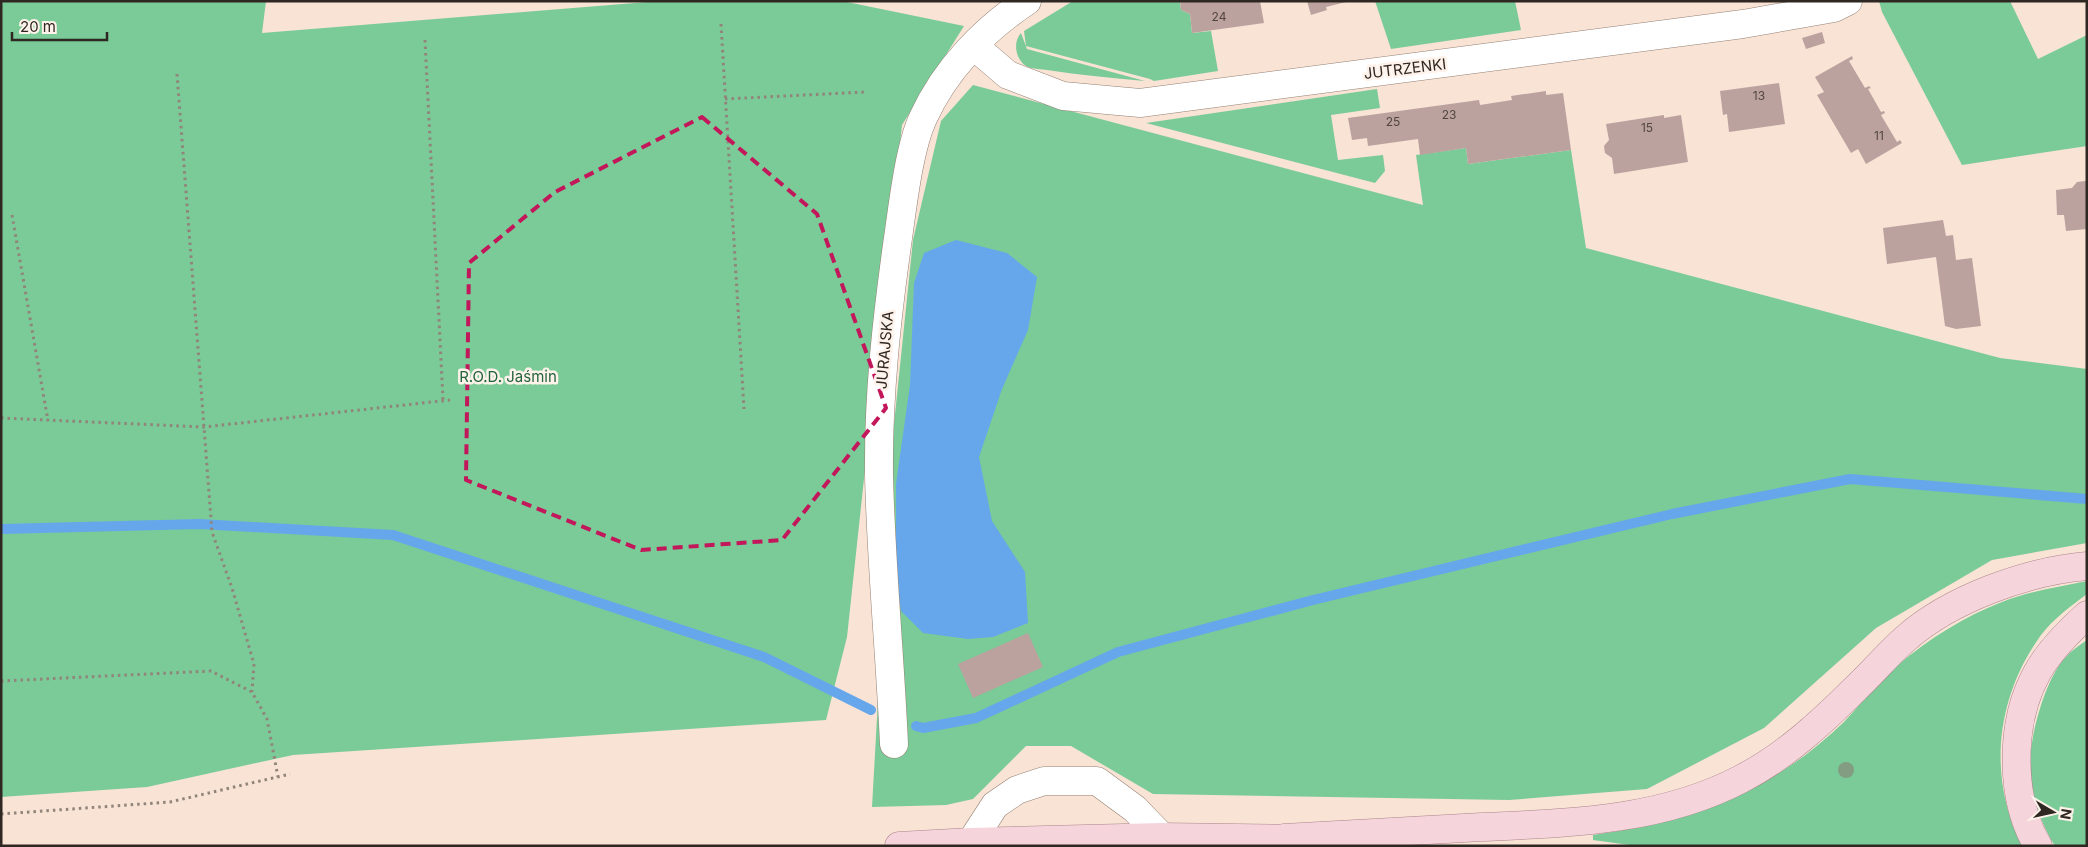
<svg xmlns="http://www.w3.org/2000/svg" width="2088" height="847" viewBox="0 0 2088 847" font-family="Inter,sans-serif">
<rect width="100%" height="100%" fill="#f8e3d5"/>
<path fill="#7acb97" d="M 1,1 L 266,1 L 262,33 L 660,1 L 842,1 L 964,26 L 902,125 L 847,637 L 826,720 L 293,755 L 147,787 L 1,797 Z
M 1073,1 L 1180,1 L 1181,10 L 1190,14 L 1192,33 L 1211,31 L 1218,71 L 1154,81 L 1150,79 L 1026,46 L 1024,31 Z
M 1375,1 L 1515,1 L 1521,30 L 1391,49 Z
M 1879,1 L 2010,1 L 2038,59 L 2087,35 L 2087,146 L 1962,165 L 1882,12 Z
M 1021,33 L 1027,49 L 1145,81 C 1112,78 1080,75 1047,70 C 1042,69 1033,69 1028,67 C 1016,61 1012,43 1021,33 Z
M 973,85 L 1423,205 L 1416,155 L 1466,148 L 1468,164 L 1571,150 L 1586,248 L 2000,358 L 2087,369 L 2087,543 L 1992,560 L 1876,628 L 1764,728 L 1647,789 L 1509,800 L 1153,794 L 1071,746 L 1026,746 L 973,799 L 946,805 L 872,807 L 893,434 L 913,240 L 941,121 Z
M 1377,89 L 1380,108 L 1331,115 L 1338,160 L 1383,155 L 1385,171 L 1375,183 L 1146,123 Z
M 2087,581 L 2087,594 C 2071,606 2053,619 2041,635 C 1996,697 1987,777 2022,846 L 1637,846 L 1593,840 L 1593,835 C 1662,825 1724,807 1785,769 C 1806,756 1826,739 1844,722 C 1862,703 1878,682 1899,664 C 1929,639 1965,616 2002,602 C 2029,591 2059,587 2087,581 Z
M 2087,640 L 2087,846 L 2055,846 C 2045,831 2034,804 2031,786 C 2024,754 2043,680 2066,657 C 2072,650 2080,645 2087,640 Z"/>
<path fill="#66a7ec" d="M 956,240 L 1007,253 L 1037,277 L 1028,330 L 1002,389 L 979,457 L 992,521 L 1025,572 L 1028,623 L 993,637 L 968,639 L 923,633 L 901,611 L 896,575 L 896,484 L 910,385 L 914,283 L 924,253 Z"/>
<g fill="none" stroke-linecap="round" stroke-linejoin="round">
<path stroke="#66a7ec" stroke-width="10" d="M 1,529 L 200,524 L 393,535 L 764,657 L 871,710
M 916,726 L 923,728 L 976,718 L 1118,652 L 1313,600 L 1672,514 L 1850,479 L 2087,499"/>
</g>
<path fill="#bba29f" d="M 1180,1 L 1260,1 L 1264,23 L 1192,33 L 1190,14 L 1181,10 Z
M 1307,1 L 1346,1 L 1346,2 L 1326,7 L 1327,10 L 1311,15 Z
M 1822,32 L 1825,43 L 1806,49 L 1802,38 Z
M 1852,56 L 1853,59 L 1849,61 L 1865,88 L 1869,86 L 1871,88 L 1868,89 L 1881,112 L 1884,111 L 1885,113 L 1881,115 L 1897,142 L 1900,140 L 1902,143 L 1866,164 L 1858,149 L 1851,153 L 1817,95 L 1824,92 L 1815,77 Z
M 1779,83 L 1785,124 L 1729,132 L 1727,114 L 1723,115 L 1720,91 Z
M 1546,91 L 1546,95 L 1563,93 L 1571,150 L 1468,164 L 1466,148 L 1420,155 L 1418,139 L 1368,146 L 1367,138 L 1352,140 L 1348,118 L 1479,100 L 1480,105 L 1512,100 L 1511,96 Z
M 1664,115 L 1664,118 L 1681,115 L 1688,162 L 1614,174 L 1612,158 L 1605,153 L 1604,146 L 1609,140 L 1606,124 Z
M 2085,181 L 2087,182 L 2087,229 L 2066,231 L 2064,215 L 2057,215 L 2056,190 L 2072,188 L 2077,182 Z
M 1943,220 L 1946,236 L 1953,235 L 1956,260 L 1972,258 L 1981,326 L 1956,329 L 1945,326 L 1936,257 L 1887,264 L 1883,228 Z
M 1028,633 L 1043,667 L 973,698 L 958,664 Z"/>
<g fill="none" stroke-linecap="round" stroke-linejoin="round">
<g stroke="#948174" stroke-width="29">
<path id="minor" d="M 974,46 L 1008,75 L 1063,96 L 1140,103 L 1743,24 L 1834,8 L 1848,1
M 894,744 C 890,654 881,564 879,475 C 878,395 887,316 898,238 C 903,204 909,148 923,118 C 945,70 983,30 1027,1
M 971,842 L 995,805 L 1017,790 L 1044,781 L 1097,781 L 1135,809 L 1162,837"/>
</g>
<g stroke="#ac858b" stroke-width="29">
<path id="major" d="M 1284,838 C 1350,834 1416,831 1482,827 C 1570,823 1661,821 1741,779 C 1784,757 1821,723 1855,689 C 1872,673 1887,655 1905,639 C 1950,599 2027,571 2087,566
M 899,846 L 971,842 L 1162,837 L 1303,839
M 2038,846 C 2009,798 2010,721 2037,673 C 2049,651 2068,632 2087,615"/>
</g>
<path stroke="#91847a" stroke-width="3" stroke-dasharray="2.5 4" stroke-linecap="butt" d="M 721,24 L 744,409
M 425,40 L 443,400
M 177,74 L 212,532 L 232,588 L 254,664 L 252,692
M 725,99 L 865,92
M 12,215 L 48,421
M 1,418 L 204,427 L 450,400
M 1,681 L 211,671 L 252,692 L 267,719 L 278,777
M 1,814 L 170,802 L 290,774"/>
<use href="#minor" stroke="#fff" stroke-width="28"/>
<use href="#major" stroke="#f5d4db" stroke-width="28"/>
</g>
<circle fill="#829d82" cx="1846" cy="770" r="8"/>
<path fill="none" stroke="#c2185b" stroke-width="4" stroke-dasharray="10 6" stroke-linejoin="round" d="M 702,117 L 817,214 L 886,408 L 782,540 L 641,550 L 466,480 L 469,263 L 555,192 Z"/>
<g text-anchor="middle" stroke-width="5" stroke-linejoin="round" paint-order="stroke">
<g font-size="12" fill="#524641">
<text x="1219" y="21">24</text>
<text x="1759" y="100">13</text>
<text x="1449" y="119">23</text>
<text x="1393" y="126">25</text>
<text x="1647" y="132">15</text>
<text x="1879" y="140">11</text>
</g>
<g font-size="15" fill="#2f2822" stroke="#fff2ea">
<text transform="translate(1405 69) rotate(-7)" y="5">JUTRZENKI</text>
<text transform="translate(885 350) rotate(-85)" y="5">JURAJSKA</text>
</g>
<g font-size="15" fill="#22643e" stroke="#fff2ea">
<text x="508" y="382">R.O.D. Jaśmin</text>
</g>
</g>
<rect width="2088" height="847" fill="none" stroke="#2f2822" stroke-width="5"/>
<g transform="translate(2053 812) rotate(99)" stroke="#fff2ea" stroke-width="4" paint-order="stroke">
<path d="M0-4L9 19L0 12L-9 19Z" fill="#2f2822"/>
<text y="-8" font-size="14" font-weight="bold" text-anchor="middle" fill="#2f2822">N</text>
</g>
<path d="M12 32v8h95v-8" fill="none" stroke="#2f2822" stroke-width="2.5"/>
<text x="20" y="32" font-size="15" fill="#2f2822" stroke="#fff2ea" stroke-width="4" paint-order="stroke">20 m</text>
</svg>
